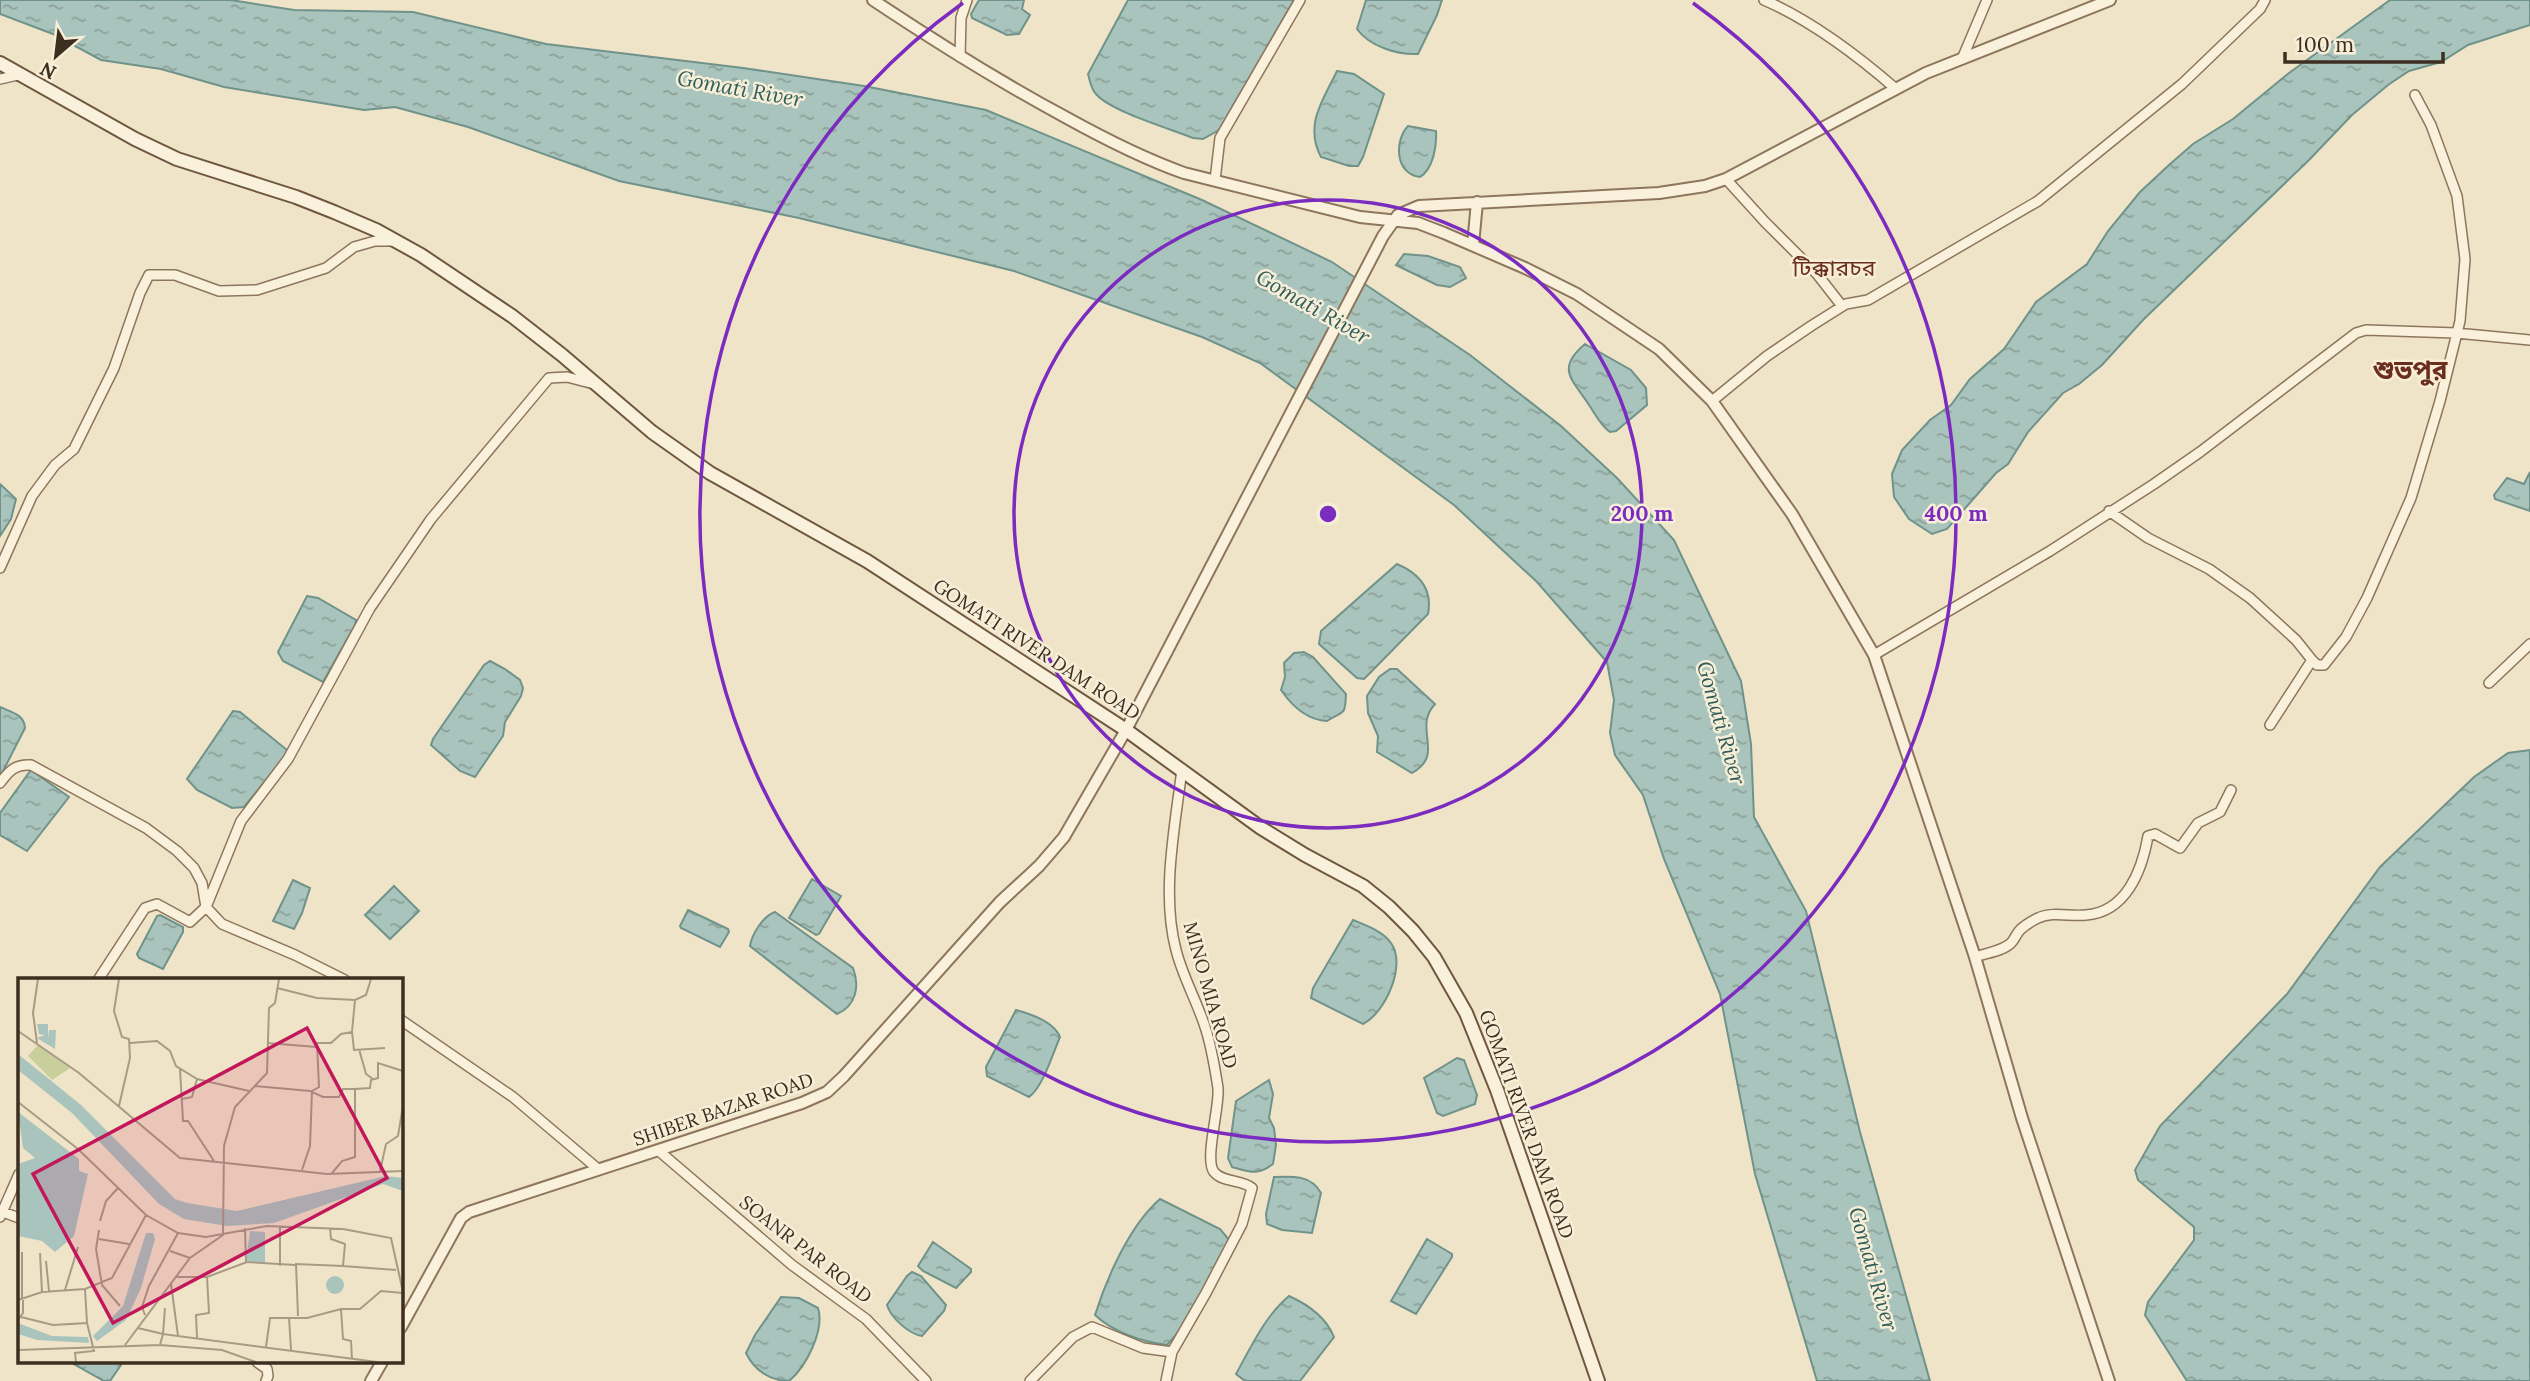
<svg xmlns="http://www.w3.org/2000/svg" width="2530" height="1381" viewBox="0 0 2530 1381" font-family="Lora,'Noto Sans Bengali',serif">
<defs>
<pattern id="water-ripples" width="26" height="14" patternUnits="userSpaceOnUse" patternTransform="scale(1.75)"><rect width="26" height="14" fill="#a9c4bc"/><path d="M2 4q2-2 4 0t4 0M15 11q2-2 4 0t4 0" fill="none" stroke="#8ba098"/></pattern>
</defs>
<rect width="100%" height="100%" fill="#f0e4c8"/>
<path fill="url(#water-ripples)" stroke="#6f938a" stroke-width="2" d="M 0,0 L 231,0 L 294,10 L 413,12 L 546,44 L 743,68 L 864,86 L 986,110 L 1202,200 L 1332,262 L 1470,355 L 1561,426 L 1617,478 L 1674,540 L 1741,681 L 1751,744 L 1754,817 L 1806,911 L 1860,1132 L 1930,1381 L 1817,1381 L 1755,1174 L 1720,994 L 1664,859 L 1643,795 L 1615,755 L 1610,733 L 1614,700 L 1607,662 L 1537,582 L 1454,505 L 1260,363 L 1202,337 L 1014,271 L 799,218 L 619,181 L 468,127 L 395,107 L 364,110 L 224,87 L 161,69 L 101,60 L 53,34 L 0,14 Z
M 979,0 L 1024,0 L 1022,9 L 1030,15 L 1019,34 L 1007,35 L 972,18 L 971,14 Z
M 1128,0 L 1294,0 L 1219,130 L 1203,139 L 1193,138 C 1171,129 1110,111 1096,94 C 1091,89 1090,81 1088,74 Z
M 1366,0 L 1442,0 L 1437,15 L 1418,54 C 1397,55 1369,46 1357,29 Z
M 2390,0 L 2530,0 L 2530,25 L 2468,45 L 2441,62 L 2409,71 L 2388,85 L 2352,115 L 2309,160 L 2143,320 L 2102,365 L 2079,384 L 2063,393 L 2028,432 L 2008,464 L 1996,473 L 1947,529 L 1932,534 L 1909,519 L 1894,497 L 1892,474 L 1902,450 L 1930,420 L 1951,405 L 1970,379 L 2004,349 L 2036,302 L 2087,264 L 2108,231 L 2140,192 L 2169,165 L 2193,144 L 2233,119 L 2289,73 Z
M 1337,71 L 1354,74 L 1384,94 L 1363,157 L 1358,166 L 1349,166 L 1321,157 C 1304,125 1323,100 1337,71 Z
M 1408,126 L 1436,131 C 1437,146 1433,169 1420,177 C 1395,174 1394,141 1408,126 Z
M 1404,254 L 1428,256 L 1460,267 L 1466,278 L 1450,287 L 1437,285 L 1396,265 Z
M 1585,344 L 1631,370 L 1646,388 L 1647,405 L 1616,431 L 1610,432 C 1600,425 1596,415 1589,405 C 1573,380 1555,369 1585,344 Z
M 2530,472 L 2530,511 L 2495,499 L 2494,495 L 2507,478 L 2524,484 Z
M 0,484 L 16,499 L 11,519 L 0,536 Z
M 1397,564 C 1418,573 1433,588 1428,614 L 1367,676 L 1364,679 L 1357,678 L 1319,644 L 1321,631 Z
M 307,596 L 318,598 L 356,620 L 355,625 L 323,682 L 283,661 L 278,652 Z
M 1304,652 L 1313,657 L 1346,694 C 1345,717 1344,710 1327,721 C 1307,720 1292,706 1281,690 L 1285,677 L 1284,663 L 1294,653 Z
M 490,661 L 505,669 L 520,680 L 523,688 L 521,696 L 505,722 L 503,736 L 475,777 L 460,771 L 431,745 L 433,739 L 484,665 Z
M 1390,669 L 1397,669 L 1435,704 C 1412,729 1446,754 1412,773 L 1377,752 L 1378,736 L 1368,713 L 1367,696 L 1379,677 Z
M 0,707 C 11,712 24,714 25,728 L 0,777 Z
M 233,711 L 240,712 L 287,750 L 284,758 L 244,807 L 232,808 L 197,790 L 187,779 Z
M 2530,750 L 2530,1381 L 2187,1381 L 2145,1315 L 2148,1302 L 2194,1240 L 2194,1227 L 2138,1180 L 2135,1170 L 2160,1126 L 2287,994 L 2380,867 L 2474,777 L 2508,753 Z
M 31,770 L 69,797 L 27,851 L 0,835 L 0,813 Z
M 812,879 L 841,896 L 819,934 L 816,935 L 789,918 Z
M 293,880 L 310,888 L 302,913 L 294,929 L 273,921 Z
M 394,886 L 419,911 L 390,939 L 365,915 Z
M 688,910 L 728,929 L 729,932 L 720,947 L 681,928 L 680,926 Z
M 775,912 L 853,968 C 860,986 856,1006 837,1014 L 750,946 C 752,934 763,916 775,912 Z
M 160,915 L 183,927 L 183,932 L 163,969 L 139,958 L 137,954 L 157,916 Z
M 1353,920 C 1365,925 1383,931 1391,943 C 1407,965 1385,1013 1363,1024 L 1311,998 L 1313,988 Z
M 1016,1010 C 1031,1014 1054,1022 1060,1037 C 1053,1053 1043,1087 1029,1097 L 987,1076 L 986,1067 Z
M 1457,1058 L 1464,1060 L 1477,1095 L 1475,1104 L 1443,1116 L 1437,1113 L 1424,1078 Z
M 1269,1080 L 1273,1094 L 1269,1118 L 1274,1128 L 1276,1145 L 1273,1164 C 1257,1176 1250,1172 1232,1167 L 1228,1158 L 1236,1101 Z
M 1274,1177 C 1293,1176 1311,1175 1321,1193 L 1312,1233 L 1282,1230 L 1267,1224 L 1266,1214 Z
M 1160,1199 L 1220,1229 L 1230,1241 C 1213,1277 1194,1316 1167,1345 C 1142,1342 1113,1332 1095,1315 C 1107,1277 1130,1225 1160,1199 Z
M 1427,1239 L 1452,1254 L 1452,1257 L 1416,1314 L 1391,1301 Z
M 933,1242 L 971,1269 L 971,1272 L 956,1288 L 923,1271 L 918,1266 Z
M 912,1272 L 921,1276 L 946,1305 L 944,1311 L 922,1336 C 909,1334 891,1318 887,1305 L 907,1276 Z
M 1289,1296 C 1309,1305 1326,1317 1334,1337 L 1300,1381 L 1245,1381 L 1236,1374 C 1251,1347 1265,1316 1289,1296 Z
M 781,1297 L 799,1298 L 818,1308 C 825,1330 806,1367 789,1381 C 770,1381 754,1370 746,1353 L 755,1335 Z
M 70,1362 L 123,1362 L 110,1381 L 104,1381 Z"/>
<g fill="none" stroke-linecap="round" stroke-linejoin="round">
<g stroke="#8d765c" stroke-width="12">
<path id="minor" d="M 1764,0 C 1810,20 1858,56 1896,89
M 960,57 L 961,18 L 967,0
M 1962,59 L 1987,0
M 0,79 L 22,74
M 1726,179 L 1765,222 L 1817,274 L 1842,306
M 1215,180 L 1220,138 L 1300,0
M 1712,401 L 1767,356 L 1811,326 L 1846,304 L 1868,300 L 2038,201 L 2182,84 L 2260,9 L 2265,0
M 2109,511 L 2148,538 L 2209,569 L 2250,598 L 2296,640 L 2312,660
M 0,568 L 32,496 L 55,465 L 74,449 L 114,368 L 140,293 L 149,275 L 175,275 L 219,291 L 257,290 L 326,268 L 354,247 L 375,241 L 396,241
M 1874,655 L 2050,551 L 2154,484 L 2200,452 L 2356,333 L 2366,330 L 2456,333 L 2530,340
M 2489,683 L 2530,644
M 2270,725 L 2312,660 L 2317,665 L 2324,665 L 2346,637 L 2367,598 L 2411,498 L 2440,401 L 2460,321 L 2465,259 L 2457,196 L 2431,125 L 2415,95
M 0,783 C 9,771 15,764 31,765 L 146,828 L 177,851 L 194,868 L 202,883 L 206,907 L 222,924 L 295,955 L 345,980
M 1975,957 C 1986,953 2003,951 2011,943 C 2015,939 2016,934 2020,930 C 2024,926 2032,921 2038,918 C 2053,911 2070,917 2086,915 C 2126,912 2142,871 2148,836 L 2155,834 L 2180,848 L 2198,823 L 2220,812 L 2231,790
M 98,980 L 145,908 L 157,904 L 190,922 L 206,907 L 241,821 L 288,759 L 370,608 L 431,519 L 549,378 L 567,377 L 594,384
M 401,1020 L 513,1097 L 598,1169
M 659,1151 L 792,1265 L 866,1319 L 926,1381
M 3,1212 L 19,1218
M 0,1217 L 19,1174
M 257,1362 L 267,1369 L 268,1376 L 266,1381
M 1030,1381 L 1073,1337 L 1092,1327 L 1143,1348 L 1172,1352
M 1166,1381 L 1172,1352 L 1206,1293 L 1242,1224 L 1252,1188 C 1242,1179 1223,1183 1214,1172 C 1204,1159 1220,1107 1218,1088 C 1215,1069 1212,1049 1206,1030 C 1198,1003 1183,978 1176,950 C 1161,893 1175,827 1182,769"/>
</g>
<g stroke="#8d765c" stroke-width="14">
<path id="tertiary" d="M 873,0 C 936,42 1000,82 1067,118 C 1105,139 1142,158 1184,173 L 1360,217 L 1418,223 L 1444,233 L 1525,268 L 1577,294 L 1659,349 L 1712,401 L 1792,514 L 1874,655 L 1975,957 L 2022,1118 L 2109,1381
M 1473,245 L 1477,202
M 401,1327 L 461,1218 L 469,1212 L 802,1103 L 827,1092 L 844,1076 L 1000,902 L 1039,866 L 1064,837 L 1126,730 L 1383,236 L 1398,215 L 1419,206 L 1659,193 L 1705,186 L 1726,179 L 1926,73 L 2110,0
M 371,1381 L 382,1362"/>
</g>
<g stroke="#6f573f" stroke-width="16">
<path id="secondary" d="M 0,63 L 135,139 L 177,159 L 296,197 L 334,212 L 376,230 L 421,255 L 512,316 L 562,355 L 652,432 L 710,473 L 867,561 L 1126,730 L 1261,828 L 1305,855 L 1363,886 L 1389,907 L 1413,931 L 1434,957 L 1466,1013 L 1497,1090 L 1598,1381"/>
</g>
<use href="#minor" stroke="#faf1dc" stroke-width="9"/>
<use href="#tertiary" stroke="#faf1dc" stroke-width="10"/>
<use href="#secondary" stroke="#faf1dc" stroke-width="12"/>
</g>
<g fill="none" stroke="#7b2cbf" stroke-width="3.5">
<circle cx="1328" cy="514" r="314"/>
<path d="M1693 3A628 628 0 1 1 963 3"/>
</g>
<g text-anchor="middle" stroke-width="5" stroke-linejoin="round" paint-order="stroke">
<g font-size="19" fill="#3d2e20" stroke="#f7eed8">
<text transform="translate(1037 649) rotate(33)" y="7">GOMATI RIVER DAM ROAD</text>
<text transform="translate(1211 995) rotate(74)" y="7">MINO MIA ROAD</text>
<text transform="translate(723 1109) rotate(-19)" y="7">SHIBER BAZAR ROAD</text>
<text transform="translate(1527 1124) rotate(70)" y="7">GOMATI RIVER DAM ROAD</text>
<text transform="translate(806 1249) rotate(38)" y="7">SOANR PAR ROAD</text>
</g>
<g font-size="21" font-style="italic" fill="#2f5d5a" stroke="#f7eed8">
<text transform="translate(740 89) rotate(10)" y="7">Gomati River</text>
<text transform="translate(1313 307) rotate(30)" y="7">Gomati River</text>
<text transform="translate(1721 723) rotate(74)" y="7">Gomati River</text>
<text transform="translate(1873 1269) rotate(74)" y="7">Gomati River</text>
</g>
<g font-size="23" fill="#6b2e1e" stroke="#f7eed8">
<text x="1834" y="276">টিক্কারচর</text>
</g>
<g font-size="26" font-weight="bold" fill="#6b2e1e" stroke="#f7eed8">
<text x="2410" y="379">শুভপুর</text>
</g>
</g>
<g transform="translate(18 978)">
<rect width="385" height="385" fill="#f0e4c8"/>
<path d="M 20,67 L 52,90 L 34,102 L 10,78 Z" fill="#c9cf9b"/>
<path d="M 19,46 L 30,46 L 30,61 L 31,52 L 38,52 L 37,71 L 19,60 L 27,57 L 21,56 ZM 0,76 L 63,127 L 157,221 L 169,225 L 219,233 L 368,198 L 385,200 L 385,213 L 365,206 L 256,245 L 209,248 L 166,241 L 141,226 L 54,135 L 0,92 ZM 0,134 L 61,181 L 61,193 L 70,196 L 56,258 L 37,274 L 24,263 L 0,258 L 0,186 L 17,180 L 5,170 ZM 232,253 L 247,254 L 247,285 L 228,283 ZM 128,255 L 135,255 L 137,261 L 123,310 L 108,342 L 79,363 L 75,358 L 105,328 ZM308 307a9 9 0 1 1 18 0a9 9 0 1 1-18 0ZM 0,345 L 34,358 L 70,359 L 71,365 L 19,362 L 0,356 Z" fill="#a9c4bc"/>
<path fill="none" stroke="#a89b85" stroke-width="2" d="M 101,1 L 96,33 L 104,59 L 111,61 L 112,80 L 101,128M 259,10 L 299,20 L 337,22 L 348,17 L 353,1M 0,53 L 61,95 L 162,180 L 309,196 L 385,193M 334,54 L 336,72 L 367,70M 19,65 L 15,35 L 20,1M 112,65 L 139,63 L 152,73 L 158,88 L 179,101M 249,65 L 299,69M 341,71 L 348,96 L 355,101M 162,91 L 165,143 L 170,143 L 196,183M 179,101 L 231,113M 237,108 L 292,113 L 305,119 L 321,119 L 325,111 L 337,111M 164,121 L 174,119 L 179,101M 0,124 L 60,171 L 128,237 L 160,255 L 188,259 L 249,248 L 325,251 L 373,260 L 385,314M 284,192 L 292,168 L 294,113 L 301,109 L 299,65 L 313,65 L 323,56 L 334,54 L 337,22M 362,193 L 368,166 L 380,158 L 385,128M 314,195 L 324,183 L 337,179 L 337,111 L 352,110 L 353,102 L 360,100 L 360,85 L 385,93M 82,243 L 88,223 L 100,210M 262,249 L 262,288M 227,250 L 228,285M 81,252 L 78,271 L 84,307 L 102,328M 81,261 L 111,266M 152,273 L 172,280M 4,274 L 4,320M 22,275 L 24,314M 28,283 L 31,313M 325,288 L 378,292M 158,299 L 189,299 L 229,284 L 277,287M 153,306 L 160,358M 47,312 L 60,269M 0,322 L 24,314 L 67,311 L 94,300 L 128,237M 323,331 L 342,331 L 363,313 L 385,315M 127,337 L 124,329 L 131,308 L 160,255M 280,338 L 278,286 L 325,288 L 327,266 L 313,261 L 312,250M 3,339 L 35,347 L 69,345 L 67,311M 271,339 L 273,372M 0,342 L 5,335 L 5,320M 120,350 L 145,356 L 147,330M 179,360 L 178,337 L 191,335 L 189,299M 107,367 L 172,280 L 205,257 L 206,168 L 217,129 L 249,95 L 251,30 L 257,25 L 261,1M 142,367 L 204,372 L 238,384M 248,369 L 252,340 L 289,340 L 323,331 L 325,361 L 333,363 L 334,381M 0,372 L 142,367 L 145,356 L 359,384M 58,384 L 57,375 L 76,373 L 69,345"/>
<path fill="#c2185b" fill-opacity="0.15" stroke="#c2185b" stroke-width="3.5" d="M 289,50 L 369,200 L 95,345 L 15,196 Z"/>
<rect width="385" height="385" fill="none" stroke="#3d2e20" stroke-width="3.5"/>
</g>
<circle cx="1328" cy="514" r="10" fill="#7b2cbf" stroke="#f7eed8" stroke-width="3.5"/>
<g font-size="21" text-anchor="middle" font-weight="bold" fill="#7b2cbf" stroke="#f7eed8" stroke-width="5" stroke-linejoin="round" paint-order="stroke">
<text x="1642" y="521">200 m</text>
<text x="1956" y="521">400 m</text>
</g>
<g transform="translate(56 56) rotate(208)" stroke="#f7eed8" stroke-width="5" paint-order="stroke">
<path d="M0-5L12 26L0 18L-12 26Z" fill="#3d2e20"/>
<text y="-10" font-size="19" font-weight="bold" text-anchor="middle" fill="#3d2e20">N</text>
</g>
<path d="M2285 52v10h158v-10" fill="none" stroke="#3d2e20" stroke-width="3.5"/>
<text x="2296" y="52" font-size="21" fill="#3d2e20" stroke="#f7eed8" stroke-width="5" paint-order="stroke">100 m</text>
</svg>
